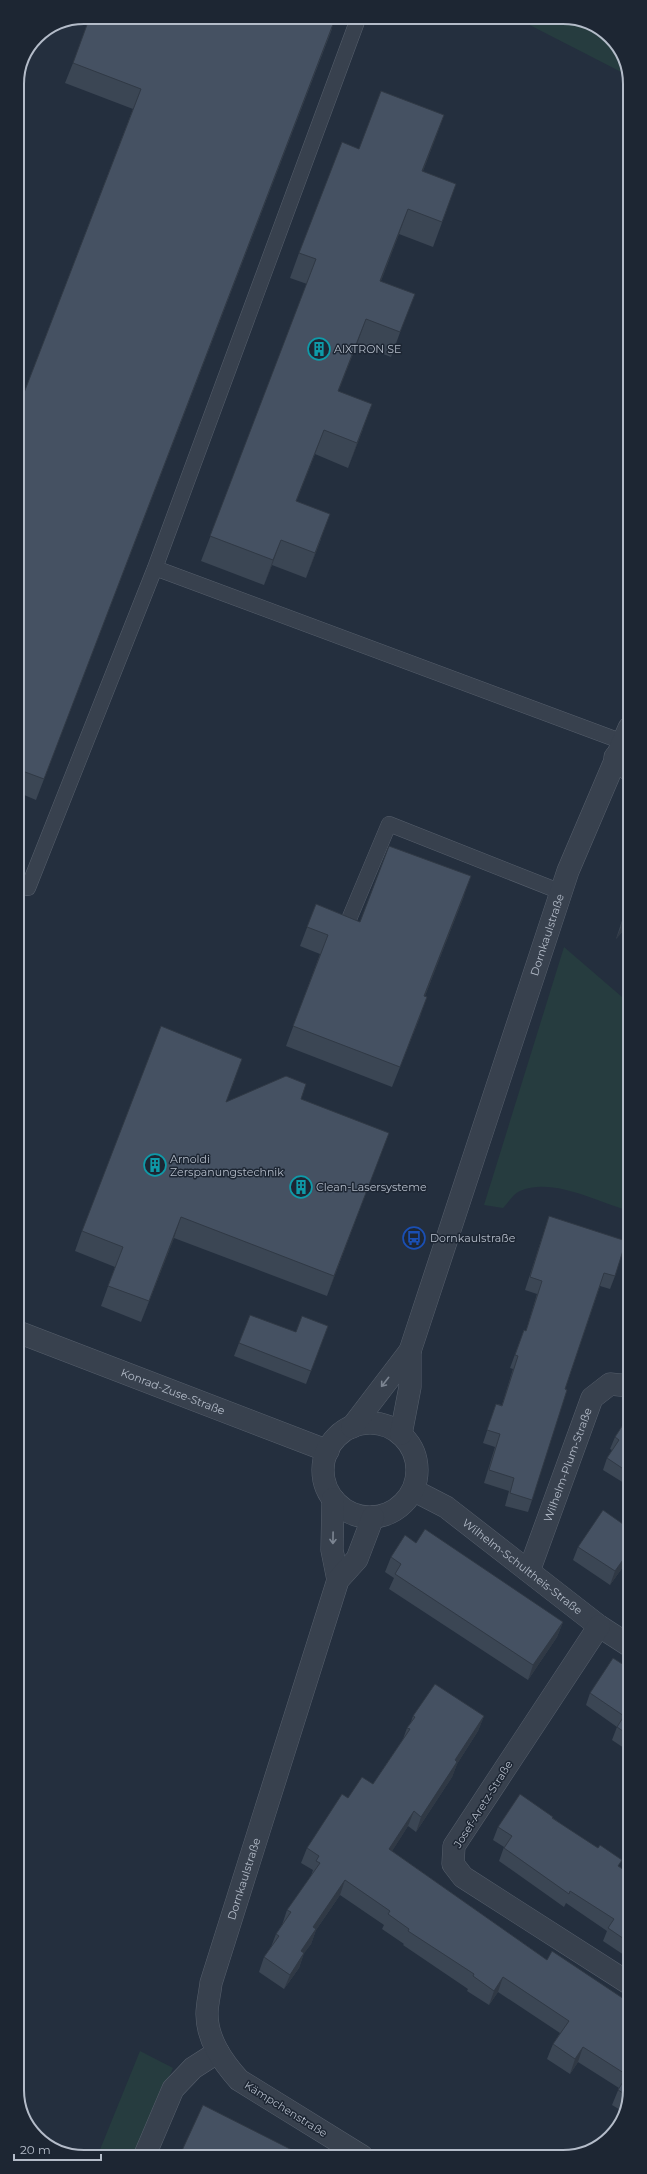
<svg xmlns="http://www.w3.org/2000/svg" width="647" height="2174" viewBox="0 0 647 2174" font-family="Montserrat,sans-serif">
<rect width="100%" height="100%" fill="#242f3e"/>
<path fill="#263c3f" d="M 568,17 L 607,34 L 629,71 L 629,76 L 516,18 Z
M 564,947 L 629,1003 L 629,1211 C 598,1202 552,1177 520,1191 C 514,1193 508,1203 503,1208 L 484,1205 Z
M 140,2051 L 173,2068 L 134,2157 L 97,2157 Z"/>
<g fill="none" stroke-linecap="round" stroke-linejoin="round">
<g stroke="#565f6c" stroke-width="16">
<path id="service" d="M 155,568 L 623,742
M 18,884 L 28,888 L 155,568 L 358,19
M 347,924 L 389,824 L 561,892"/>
</g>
<g stroke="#565f6c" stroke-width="23">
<g id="minor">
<path d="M 615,757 L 629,770"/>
<path id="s1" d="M 18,1332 L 328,1451"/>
<path id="s2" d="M 413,1490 L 446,1507 L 599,1626 L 630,1646"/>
<path id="s3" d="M 529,1571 L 592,1398 L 610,1384 L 630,1386"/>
<path d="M 599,1626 L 454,1846 L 453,1864 L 463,1877 L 630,1984"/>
<path d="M 144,2157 L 173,2089 L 193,2068 L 218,2052"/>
</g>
</g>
<g stroke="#565f6c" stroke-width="23">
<g id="tertiary">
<circle cx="370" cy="1470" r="47"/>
<path d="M 352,1427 L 410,1351"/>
<path id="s4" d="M 401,1434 L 410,1387 L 410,1351 L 568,871 L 629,728"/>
<path d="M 333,1499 L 332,1550 L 338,1580"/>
<path id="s5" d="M 362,2156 L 239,2080 C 223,2062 207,2040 207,2014 C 207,2004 210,1993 211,1983 L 338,1580 L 357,1559 L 373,1517"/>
</g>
</g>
<use href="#service" stroke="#38414e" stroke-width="15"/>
<use href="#minor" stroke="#38414e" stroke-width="22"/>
<use href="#tertiary" stroke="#38414e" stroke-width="22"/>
</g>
<path fill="#3b4654" d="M 332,29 L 36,800 L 17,792 L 17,411 L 133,109 L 65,83 L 73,63 Z
M 444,115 L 423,171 L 447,209 L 433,247 L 399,234 L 381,281 L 405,319 L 391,357 L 357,344 L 338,391 L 363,429 L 348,468 L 315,454 L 296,501 L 321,539 L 306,578 L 272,565 L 264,585 L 201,561 L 307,284 L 290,278 L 299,253 L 359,149 Z
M 464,896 L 425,996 L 420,1017 L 392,1087 L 286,1046 L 320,954 L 300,946 L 316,904 L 360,922 Z
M 629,899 L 629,924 L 616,939 Z
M 235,1079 L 226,1101 L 301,1099 L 381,1153 L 327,1296 L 174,1238 L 141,1322 L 101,1306 L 115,1267 L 75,1251 L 82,1231 Z
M 549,1216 L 615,1276 L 610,1289 L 600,1286 L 565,1389 L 532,1500 L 528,1512 L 505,1506 L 509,1491 L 484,1483 L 495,1447 L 483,1443 L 496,1404 L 502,1405 L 513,1369 L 510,1368 L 524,1330 L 526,1331 L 537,1294 L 525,1290 Z
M 328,1326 L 306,1384 L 234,1356 L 239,1343 Z
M 630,1337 L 630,1350 L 626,1347 Z
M 630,1418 L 630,1482 L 626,1480 L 624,1483 L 603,1470 L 607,1458 L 612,1450 L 610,1449 L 615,1437 Z
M 416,1543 L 563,1622 L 557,1637 L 528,1680 L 389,1589 L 394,1578 L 385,1572 L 391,1557 Z
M 578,1547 L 630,1557 L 610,1585 L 573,1560 Z
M 630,1669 L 630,1752 L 612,1740 L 617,1727 L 586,1705 L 590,1693 Z
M 413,1716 L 484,1716 L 478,1731 L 457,1764 L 452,1777 L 416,1832 L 408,1826 L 392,1851 L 547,1960 L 630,2003 L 630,2090 L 622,2111 L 612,2105 L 619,2088 L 578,2062 L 570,2074 L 547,2059 L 553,2044 L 560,2033 L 498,1992 L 489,2005 L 467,1991 L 468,1989 L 403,1945 L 404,1944 L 382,1929 L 384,1925 L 340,1895 L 316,1930 L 311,1944 L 304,1953 L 299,1968 L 284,1989 L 259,1972 L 264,1957 L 271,1947 L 276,1934 L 282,1925 L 287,1910 L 311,1876 L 313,1870 L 301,1863 L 307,1848 L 348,1798 L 373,1784 L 403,1739 L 407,1728 L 411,1722 Z
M 553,1817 L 553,1818 L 620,1867 L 630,1874 L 630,1959 L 603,1941 L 607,1931 L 566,1903 L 564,1907 L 499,1861 L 504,1847 L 493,1840 L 498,1827 Z"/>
<path fill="#303945" d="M 335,19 L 36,800 L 44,779 Z
M 444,115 L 435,140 L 413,196 L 422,171 Z
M 408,209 L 399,234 L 371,306 L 380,281 Z
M 366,319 L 357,344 L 329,416 L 338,391 Z
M 372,404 L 363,429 L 348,468 L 357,443 Z
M 324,430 L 315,454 L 287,526 L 296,501 Z
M 330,514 L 321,539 L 306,578 L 315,553 Z
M 281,540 L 272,565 L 264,585 L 273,560 Z
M 471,876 L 464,896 L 417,1016 L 424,996 Z
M 629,917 L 629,924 L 616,939 L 621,927 Z
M 427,997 L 420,1017 L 392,1087 L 400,1067 Z
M 389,1133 L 381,1153 L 327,1296 L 334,1276 Z
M 181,1217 L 174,1238 L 141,1322 Z
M 630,1469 L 626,1480 L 624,1483 L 628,1472 Z
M 630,1550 L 630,1557 L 610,1585 L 615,1571 Z
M 563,1622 L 557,1637 L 528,1680 L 533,1665 Z
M 484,1716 L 478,1731 L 457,1764 L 452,1777 L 416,1832 L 421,1817 L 455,1760 Z
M 414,1811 L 408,1826 L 384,1864 L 389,1849 Z
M 345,1880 L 340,1895 L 316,1930 L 311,1944 L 295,1966 L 301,1951 L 313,1927 Z
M 304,1953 L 299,1968 L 284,1989 L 290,1975 Z
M 503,1977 L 498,1992 L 489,2005 L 494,1991 Z
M 583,2047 L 578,2062 L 570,2074 L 575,2059 Z"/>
<path fill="#455162" stroke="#303945" d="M 335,19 L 44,779 L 17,769 L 17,411 L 141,89 L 73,63 L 88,22 Z
M 381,91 L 444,115 L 422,171 L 456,184 L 442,222 L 408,209 L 380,281 L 415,294 L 400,332 L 366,319 L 338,391 L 372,404 L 357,443 L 324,430 L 296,501 L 330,514 L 315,553 L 281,540 L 273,560 L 210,536 L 316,259 L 299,253 L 342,142 L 359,149 Z
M 389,846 L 471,876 L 424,996 L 427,997 L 400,1067 L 293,1026 L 328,935 L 307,927 L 316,904 L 360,922 Z
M 629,900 L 629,917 L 621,927 Z
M 161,1026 L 242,1059 L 226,1102 L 286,1076 L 306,1084 L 301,1099 L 389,1133 L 334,1276 L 181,1217 L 149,1301 L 108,1286 L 123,1247 L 82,1231 Z
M 549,1216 L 626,1241 L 615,1276 L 604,1273 L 565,1389 L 567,1390 L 532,1500 L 510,1493 L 514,1478 L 489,1470 L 500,1434 L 487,1430 L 496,1404 L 502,1406 L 518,1356 L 515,1355 L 524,1330 L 526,1331 L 542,1281 L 530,1277 Z
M 250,1315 L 296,1332 L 302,1316 L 328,1326 L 311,1371 L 239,1343 Z
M 630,1418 L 630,1469 L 628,1472 L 607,1458 L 619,1440 L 615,1437 L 626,1420 Z
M 603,1510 L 630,1529 L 630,1550 L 615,1571 L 578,1547 Z
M 425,1529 L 563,1622 L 533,1665 L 395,1574 L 401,1564 L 391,1557 L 405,1535 L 416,1543 Z
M 613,1658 L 630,1669 L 630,1736 L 617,1727 L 624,1716 L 590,1693 Z
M 435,1684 L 484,1716 L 455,1760 L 457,1762 L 421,1817 L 414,1811 L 389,1849 L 547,1960 L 552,1951 L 630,2003 L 630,2090 L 628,2096 L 618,2090 L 627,2075 L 583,2047 L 575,2059 L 553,2044 L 569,2021 L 503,1977 L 494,1991 L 473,1976 L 474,1974 L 408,1931 L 409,1929 L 388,1914 L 390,1911 L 345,1880 L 313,1927 L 316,1929 L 301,1951 L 304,1953 L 290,1975 L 264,1957 L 279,1936 L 276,1934 L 291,1912 L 287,1910 L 320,1863 L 316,1861 L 319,1856 L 307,1848 L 342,1794 L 348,1798 L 362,1777 L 373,1784 L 410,1729 L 407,1728 L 415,1717 L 413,1716 Z
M 520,1794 L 553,1817 L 552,1818 L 598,1848 L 600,1845 L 622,1860 L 618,1866 L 630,1874 L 630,1943 L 608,1928 L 614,1919 L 570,1891 L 569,1894 L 504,1848 L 512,1836 L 498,1827 Z
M 203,2105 L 304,2156 L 179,2157 Z"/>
<defs><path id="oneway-shaft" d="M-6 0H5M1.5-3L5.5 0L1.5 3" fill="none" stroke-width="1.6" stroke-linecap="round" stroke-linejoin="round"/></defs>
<g stroke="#7c8592">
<use href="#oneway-shaft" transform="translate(385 1382) rotate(128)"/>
<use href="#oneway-shaft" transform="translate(333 1538) rotate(91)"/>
</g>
<defs>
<g id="building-ring" transform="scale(1.15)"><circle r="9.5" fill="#1d2633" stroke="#0f9aa8" stroke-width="1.5"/><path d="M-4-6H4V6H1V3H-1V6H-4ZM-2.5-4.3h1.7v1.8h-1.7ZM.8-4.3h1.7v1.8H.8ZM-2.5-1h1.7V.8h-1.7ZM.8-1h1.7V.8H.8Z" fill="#0f9aa8"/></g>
<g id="bus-ring" transform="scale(1.15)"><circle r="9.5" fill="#1d2633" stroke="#1a4fb4" stroke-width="1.5"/><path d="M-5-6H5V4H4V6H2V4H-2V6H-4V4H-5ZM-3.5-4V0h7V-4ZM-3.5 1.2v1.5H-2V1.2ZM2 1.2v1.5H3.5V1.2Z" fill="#1a4fb4"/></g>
</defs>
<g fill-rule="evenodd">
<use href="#building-ring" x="319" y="349"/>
<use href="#building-ring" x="155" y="1165"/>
<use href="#building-ring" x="301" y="1187"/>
<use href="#bus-ring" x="414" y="1238"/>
</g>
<g text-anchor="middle" stroke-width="3" stroke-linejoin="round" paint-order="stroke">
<g font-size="11" fill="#b4bcc9" stroke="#1d2633" text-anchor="start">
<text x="334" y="353">AIXTRON SE</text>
<text x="170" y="1163">Arnoldi<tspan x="170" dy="13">Zerspanungstechnik</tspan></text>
<text x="316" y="1191">Clean-Lasersysteme</text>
<text x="430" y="1242">Dornkaulstraße</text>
</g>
<g font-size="11" fill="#b4bcc9" stroke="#1d2633">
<text dy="4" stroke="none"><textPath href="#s4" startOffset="522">Dornkaulstraße</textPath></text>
<text dy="4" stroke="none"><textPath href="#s1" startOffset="166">Konrad-Zuse-Straße</textPath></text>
<text dy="4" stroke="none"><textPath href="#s3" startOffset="113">Wilhelm-Plum-Straße</textPath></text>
<text dy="4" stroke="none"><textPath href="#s2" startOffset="134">Wilhelm-Schultheis-Straße</textPath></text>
<text transform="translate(483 1804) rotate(-58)" y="4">Josef-Aretz-Straße</text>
<text dy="4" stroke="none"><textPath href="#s5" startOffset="360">Dornkaulstraße</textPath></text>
<text transform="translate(286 2109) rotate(32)" y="4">Kämpchenstraße</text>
</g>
</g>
<path d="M0 0H647V2174H0ZM84 24H563A60 60 0 0 1 623 84V2090A60 60 0 0 1 563 2150H84A60 60 0 0 1 24 2090V84A60 60 0 0 1 84 24Z" fill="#1d2633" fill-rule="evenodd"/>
<path fill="none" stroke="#b4bcc9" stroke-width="2" d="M84 24H563A60 60 0 0 1 623 84V2090A60 60 0 0 1 563 2150H84A60 60 0 0 1 24 2090V84A60 60 0 0 1 84 24Z"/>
<path d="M14 2154v6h87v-6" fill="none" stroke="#b4bcc9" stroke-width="2"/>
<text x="20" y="2154" font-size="12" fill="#b4bcc9" stroke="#1d2633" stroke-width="3" paint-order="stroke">20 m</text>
</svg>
